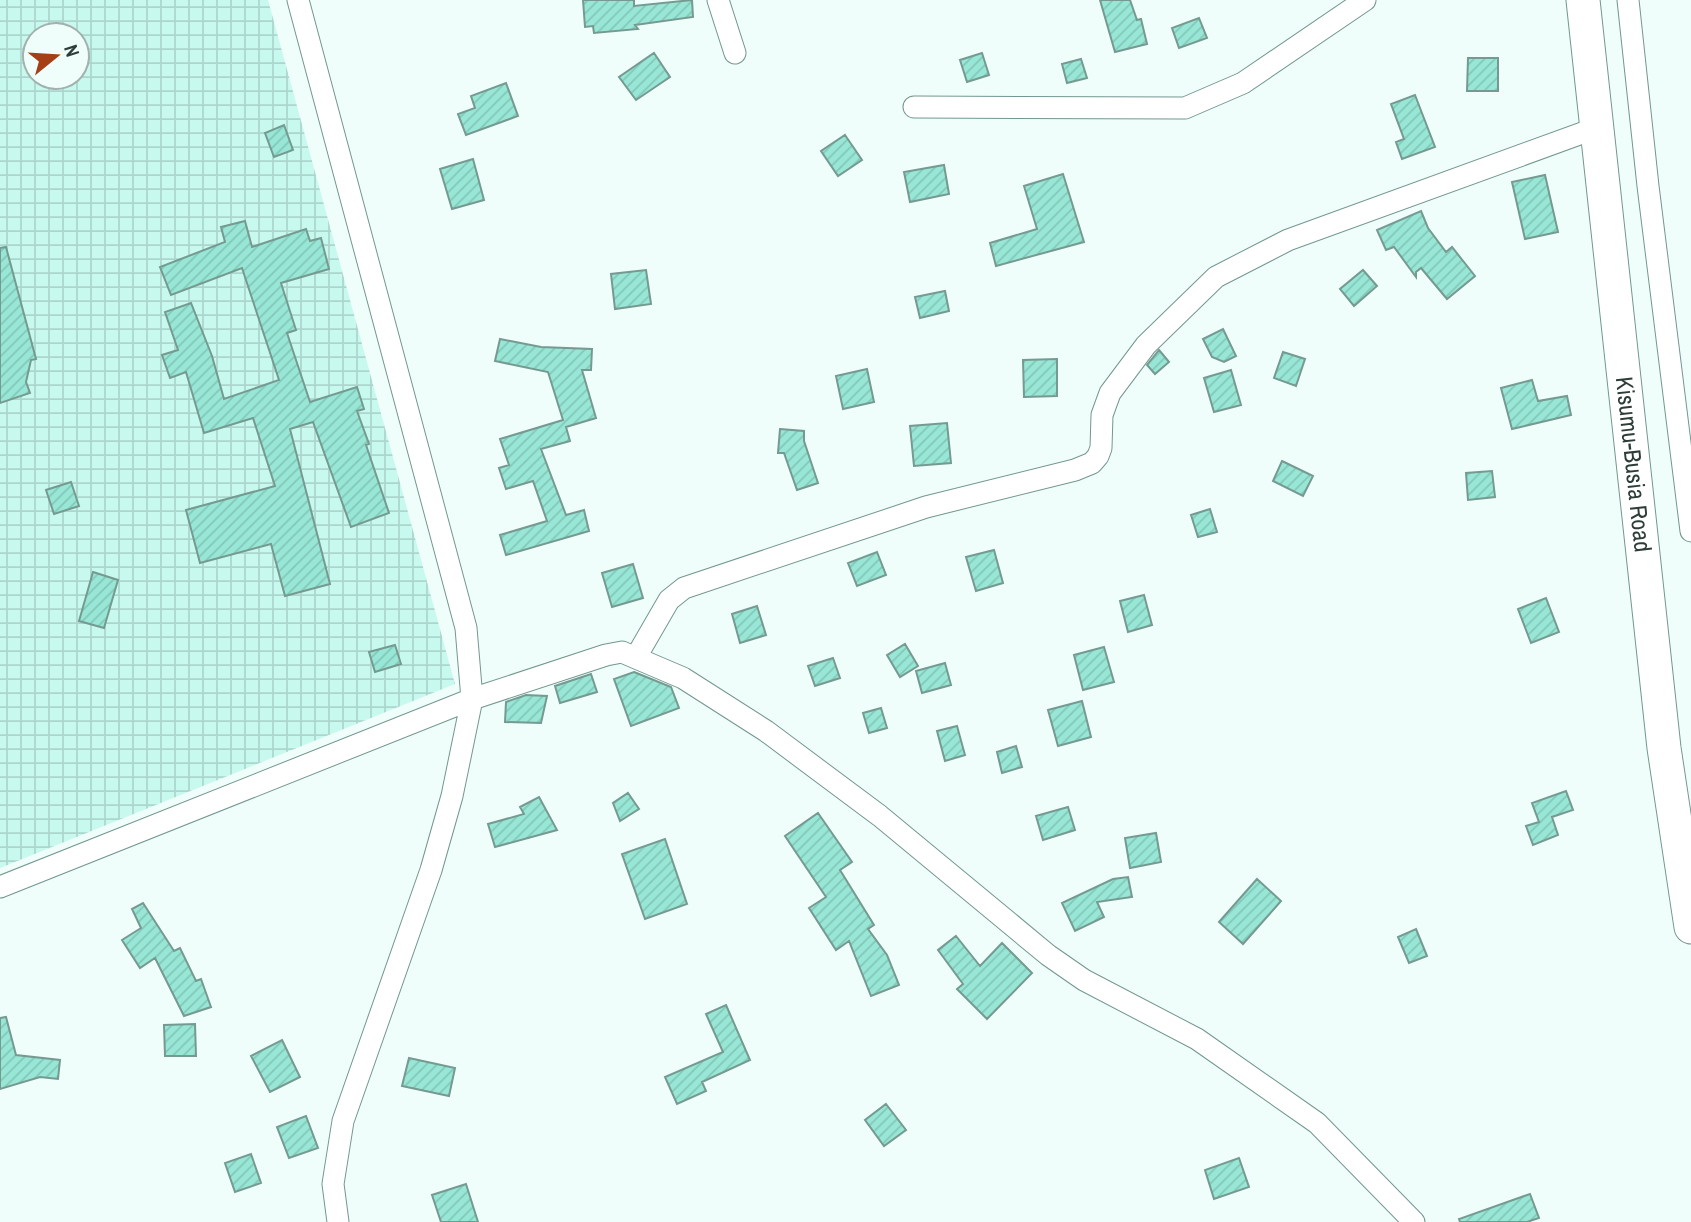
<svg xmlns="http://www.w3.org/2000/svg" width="1691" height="1222" viewBox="0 0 1691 1222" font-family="'Archivo Narrow',sans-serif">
<defs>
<pattern id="industrial-grid" width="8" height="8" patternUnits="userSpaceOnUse" patternTransform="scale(1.75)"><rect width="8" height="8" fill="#c8f9ee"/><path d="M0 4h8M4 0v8" fill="none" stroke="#acd6cd"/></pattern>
<pattern id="building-hatch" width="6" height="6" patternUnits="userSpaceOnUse" patternTransform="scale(1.75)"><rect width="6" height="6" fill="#98e7d6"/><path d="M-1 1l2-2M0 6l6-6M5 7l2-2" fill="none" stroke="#83c7b8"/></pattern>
</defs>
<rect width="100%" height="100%" fill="#effefa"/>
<path fill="url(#industrial-grid)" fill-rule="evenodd" d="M 0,0 L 268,0 L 455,684 L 0,868 ZM 35,35 L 77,35 L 77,77 L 35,77 Z"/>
<path fill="url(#building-hatch)" stroke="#759a91" stroke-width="2" d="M 583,0 L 634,0 L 634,6 L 692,0 L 693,17 L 635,25 L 638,29 L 594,33 L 593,26 L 585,27 Z
M 1100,0 L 1130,0 L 1137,20 L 1141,19 L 1147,44 L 1115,52 Z
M 1199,18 L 1207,38 L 1179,48 L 1172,28 Z
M 654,53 L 670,77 L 636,100 L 619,77 Z
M 982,53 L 989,75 L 967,82 L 960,60 Z
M 1468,58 L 1498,58 L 1498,91 L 1467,91 Z
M 1081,59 L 1087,78 L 1067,83 L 1062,64 Z
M 506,83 L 518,116 L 466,135 L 458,114 L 475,108 L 471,96 Z
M 1415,95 L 1435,147 L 1402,159 L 1396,142 L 1404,139 L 1391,104 Z
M 284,125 L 293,150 L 274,157 L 265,133 Z
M 845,135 L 862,160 L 838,176 L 821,151 Z
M 473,159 L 484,200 L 452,209 L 440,169 Z
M 944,165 L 949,194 L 910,202 L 904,172 Z
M 1063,174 L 1084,242 L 996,266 L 990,243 L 1037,229 L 1024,186 Z
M 1545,175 L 1558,232 L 1525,239 L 1512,182 Z
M 1421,211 L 1428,228 L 1446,252 L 1452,247 L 1475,276 L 1447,299 L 1421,268 L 1416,272 L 1416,277 L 1394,247 L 1386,250 L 1377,230 Z
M 245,221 L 252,247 L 306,229 L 310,241 L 321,238 L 329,269 L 281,283 L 296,330 L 287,333 L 310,402 L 357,387 L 364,409 L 357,411 L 369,444 L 366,445 L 389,513 L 351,527 L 313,422 L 290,429 L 330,584 L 285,596 L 271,544 L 200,563 L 186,510 L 275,486 L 253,418 L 204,433 L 186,372 L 170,378 L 162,355 L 178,350 L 165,312 L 191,303 L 212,356 L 224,399 L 279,380 L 242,268 L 171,295 L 160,267 L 225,242 L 221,227 Z
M 6,247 L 36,359 L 31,360 L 26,382 L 30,393 L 0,403 L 0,248 Z
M 646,270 L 651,304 L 615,309 L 611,274 Z
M 1363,270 L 1377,286 L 1354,306 L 1340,289 Z
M 945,291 L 949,311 L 920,318 L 915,297 Z
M 1223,329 L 1236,356 L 1224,362 L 1212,357 L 1203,339 Z
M 500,339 L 541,347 L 592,349 L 591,370 L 582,370 L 596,418 L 566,427 L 570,441 L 541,449 L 566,515 L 584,510 L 589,531 L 506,555 L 500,535 L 547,521 L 533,481 L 506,489 L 499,468 L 509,465 L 500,439 L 563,420 L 548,372 L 495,361 Z
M 1159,350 L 1169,362 L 1155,374 L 1147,365 Z
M 1283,352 L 1305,359 L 1296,386 L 1274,378 Z
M 1057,359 L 1057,396 L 1024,397 L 1023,360 Z
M 867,369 L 874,402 L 843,409 L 836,376 Z
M 1231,370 L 1241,405 L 1214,412 L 1204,378 Z
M 1532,380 L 1538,401 L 1567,396 L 1571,415 L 1512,429 L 1501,388 Z
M 947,423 L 951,463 L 914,466 L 910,426 Z
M 780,429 L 804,431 L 804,441 L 818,483 L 797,490 L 784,453 L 778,453 Z
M 1282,461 L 1313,476 L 1303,496 L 1273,481 Z
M 1492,471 L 1495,497 L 1468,500 L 1466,473 Z
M 71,482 L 79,506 L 54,514 L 46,490 Z
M 1210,509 L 1217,532 L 1198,537 L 1191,515 Z
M 994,550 L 1003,583 L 976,591 L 966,557 Z
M 877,552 L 886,575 L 857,586 L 848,563 Z
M 633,564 L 643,598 L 612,607 L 602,573 Z
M 93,572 L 118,580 L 104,628 L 79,621 Z
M 1144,595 L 1152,625 L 1128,632 L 1120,601 Z
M 1546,598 L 1559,632 L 1531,643 L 1518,609 Z
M 757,606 L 766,635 L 740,643 L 732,614 Z
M 905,644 L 918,666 L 900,677 L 887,655 Z
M 395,645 L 401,664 L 375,672 L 369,652 Z
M 1104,647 L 1114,682 L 1083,690 L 1074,655 Z
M 833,658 L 840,678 L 815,686 L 808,666 Z
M 945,663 L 951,685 L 922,693 L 916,671 Z
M 634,672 L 671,687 L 679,708 L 631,726 L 614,679 Z
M 591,674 L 597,692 L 560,703 L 555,686 Z
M 526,695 L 547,696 L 541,723 L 505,722 L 506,702 Z
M 1082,701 L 1091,737 L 1058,746 L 1048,710 Z
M 881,708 L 887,728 L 869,733 L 863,713 Z
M 957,726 L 965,755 L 945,761 L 937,731 Z
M 1016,746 L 1022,767 L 1002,773 L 997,752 Z
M 1566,791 L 1573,810 L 1552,817 L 1558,835 L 1533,845 L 1526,826 L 1539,822 L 1532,803 Z
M 628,793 L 639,809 L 620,821 L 613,803 Z
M 539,797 L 557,830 L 495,847 L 488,824 L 524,814 L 520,807 Z
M 1068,807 L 1075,830 L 1043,840 L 1036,816 Z
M 818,813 L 852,862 L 840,870 L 874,925 L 868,929 L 887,955 L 899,985 L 871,996 L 849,941 L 836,950 L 809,908 L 826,897 L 785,836 Z
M 1156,833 L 1161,862 L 1130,868 L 1125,838 Z
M 665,839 L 687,904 L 645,919 L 622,854 Z
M 1128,877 L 1132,897 L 1097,902 L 1104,917 L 1075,931 L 1062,903 L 1113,879 Z
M 1257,879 L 1281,901 L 1243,944 L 1219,922 Z
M 143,903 L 174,951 L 180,948 L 196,981 L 201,979 L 211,1007 L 184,1016 L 155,958 L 140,968 L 122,940 L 141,928 L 132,909 Z
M 1416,929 L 1427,956 L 1409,963 L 1398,937 Z
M 956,936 L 980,966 L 1002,943 L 1032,973 L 987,1019 L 957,989 L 963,984 L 938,950 Z
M 726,1005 L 750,1060 L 702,1082 L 706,1091 L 677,1104 L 665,1077 L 723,1052 L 706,1014 Z
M 6,1017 L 16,1055 L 60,1060 L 58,1079 L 40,1077 L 0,1089 L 0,1018 Z
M 195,1024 L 196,1056 L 165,1056 L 164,1025 Z
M 282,1040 L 300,1077 L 270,1092 L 251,1056 Z
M 409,1058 L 455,1068 L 449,1096 L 402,1086 Z
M 886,1104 L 906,1130 L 884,1146 L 865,1120 Z
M 306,1116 L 318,1148 L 289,1158 L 277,1127 Z
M 251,1154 L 261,1183 L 235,1192 L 225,1163 Z
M 1239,1158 L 1249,1187 L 1214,1199 L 1205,1170 Z
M 466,1184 L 478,1222 L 441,1222 L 432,1195 Z
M 1530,1194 L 1539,1218 L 1527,1222 L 1460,1222 L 1459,1219 Z"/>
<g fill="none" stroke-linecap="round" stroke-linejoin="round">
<g stroke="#73978f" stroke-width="23">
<path id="minor" d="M 298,0 L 466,628 L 472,699 L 452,796 L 431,870 L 343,1121 L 333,1184 L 338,1222
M 718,0 L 735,53
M 1628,0 L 1648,186 L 1691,531
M 914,107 L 1185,108 L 1243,83 L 1365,0
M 636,657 L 669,600 L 684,588 L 926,507 L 1075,470 L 1092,463 L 1098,456 L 1101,448 L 1102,415 L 1110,393 L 1146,345 L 1216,277 L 1288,240 L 1596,128
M 0,887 L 472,699 L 606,655 L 622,652 L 683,678 L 766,731 L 880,816 L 1048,955 L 1084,980 L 1197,1039 L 1317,1123 L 1414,1222"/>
</g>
<g stroke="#73978f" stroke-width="35">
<g id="trunk">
<path id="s1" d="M 1583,0 L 1664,748 L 1691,927"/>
</g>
</g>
<use href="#minor" stroke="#fff" stroke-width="21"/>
<use href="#trunk" stroke="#fff" stroke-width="33"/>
</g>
<g text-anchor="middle" stroke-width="7" stroke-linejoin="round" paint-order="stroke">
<g font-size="24" fill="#2e3d3a" stroke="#effefa">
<text dy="8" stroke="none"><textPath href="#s1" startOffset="467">Kisumu-Busia Road</textPath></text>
</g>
</g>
<g transform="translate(56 56) rotate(72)"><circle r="33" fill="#effefa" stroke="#a2b1ad" stroke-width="2"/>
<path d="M0-5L12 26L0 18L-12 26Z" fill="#a53f15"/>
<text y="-10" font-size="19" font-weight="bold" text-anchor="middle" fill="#2e3d3a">N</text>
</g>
</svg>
